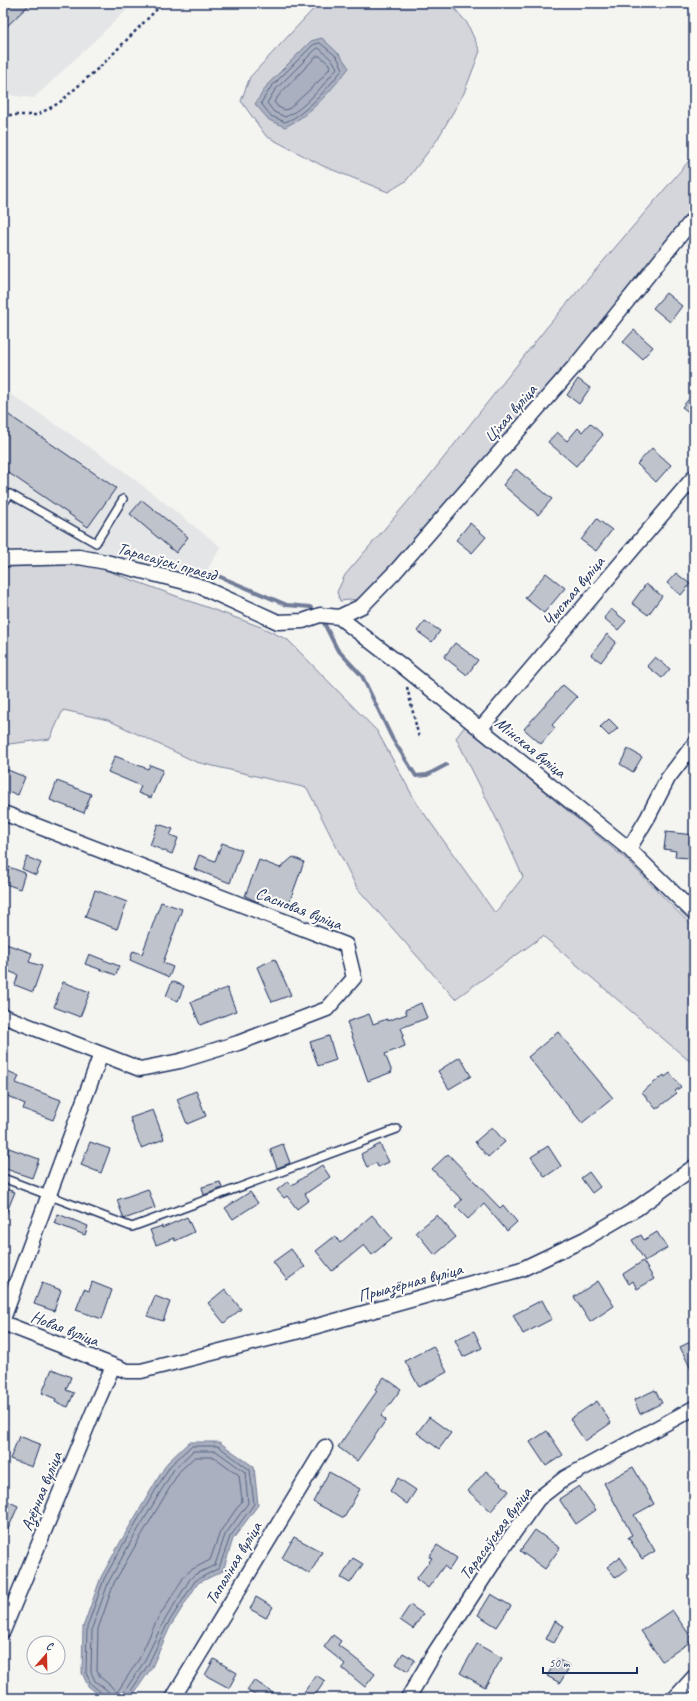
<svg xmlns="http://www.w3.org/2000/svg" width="697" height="1701" viewBox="0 0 697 1701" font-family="Caveat,sans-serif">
<rect width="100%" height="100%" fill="#f4f4f1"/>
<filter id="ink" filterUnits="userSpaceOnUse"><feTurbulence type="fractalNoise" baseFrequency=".025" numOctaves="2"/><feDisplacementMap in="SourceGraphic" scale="8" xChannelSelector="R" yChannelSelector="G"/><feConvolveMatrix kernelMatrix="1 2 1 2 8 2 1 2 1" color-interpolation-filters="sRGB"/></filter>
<g filter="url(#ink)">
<path fill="#e4e5e6" d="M 3,3 L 134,3 L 34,98 L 15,96 L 3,92 Z
M 3,389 L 116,465 L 221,547 L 201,580 L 117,555 L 80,548 L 3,550 Z"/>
<path fill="#d4d6db" stroke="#78829c" d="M 319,3 L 450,3 L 467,23 L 480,51 L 464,93 L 437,140 L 406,181 L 388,192 L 323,166 L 266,136 L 241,101 L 250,77 Z
M 694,155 L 694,209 L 628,299 L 389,573 L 359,599 L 340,601 L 337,592 L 345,575 L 427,479 L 547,327 Z
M 86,563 L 261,627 L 288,640 L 377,731 L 416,802 L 495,913 L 523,877 L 502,830 L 456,738 L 465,726 L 627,860 L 694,928 L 694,1065 L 543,936 L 455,999 L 357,888 L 307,788 L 196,762 L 108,720 L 63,710 L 50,739 L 9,744 L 3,742 L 3,567 Z"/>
<path fill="#aab0bf" stroke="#717c98" d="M 322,38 L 340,55 L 349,68 C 331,90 311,115 285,127 L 269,120 L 255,104 L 268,84 L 311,41 Z
M 189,1442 L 219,1442 L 254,1467 L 258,1505 L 233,1539 L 223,1571 L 198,1583 L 170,1627 L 152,1667 L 131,1698 L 103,1698 L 88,1686 L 82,1673 L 83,1627 L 101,1577 L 121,1541 L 167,1463 Z"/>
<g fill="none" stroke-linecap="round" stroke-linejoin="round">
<path stroke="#546385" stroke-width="1" d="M 320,43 L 337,57 L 343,69 C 328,87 307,114 285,122 L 271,116 L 261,103 L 271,87 L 313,45 Z
M 319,48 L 333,61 L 337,68 C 324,84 304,110 285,117 L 274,112 L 267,103 L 275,90 L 315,50 Z
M 317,56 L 320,56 L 329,64 L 330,68 L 319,81 L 290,108 L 285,110 L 278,107 L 274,102 L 280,94 Z
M 195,1457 L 214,1457 L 239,1475 L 242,1501 L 220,1532 L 210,1560 L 191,1570 L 185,1575 L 157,1620 L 139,1659 L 118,1691 L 116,1692 L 111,1686 L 100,1677 L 97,1670 L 98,1629 L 114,1583 L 134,1548 L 179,1472 Z
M 105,1698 L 103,1694 L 91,1684 L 86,1673 L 87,1627 L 104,1579 L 124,1543 L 170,1466 L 191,1446 L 218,1446 L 250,1470 L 254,1504 L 230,1537 L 219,1568 L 195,1581 L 167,1625 L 148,1665 L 129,1694 L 128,1698
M 110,1698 L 108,1691 L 95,1681 L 91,1672 L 92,1628 L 109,1581 L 129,1545 L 174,1469 L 193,1451 L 216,1451 L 245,1472 L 248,1503 L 225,1535 L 215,1565 L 194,1575 L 190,1579 L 163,1623 L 144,1662 L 124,1692 L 123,1698"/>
<path stroke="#717c98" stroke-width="4" d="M 211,573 L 287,605 L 310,607 L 316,612
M 322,619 L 337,649 L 362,676 L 392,738 L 416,776 L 427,775 L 446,765"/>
</g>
<path fill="#bfc3cc" stroke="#1b2f5e" d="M 3,3 L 31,3 L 3,30 Z
M 666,293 L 682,306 L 670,322 L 653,308 Z
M 634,330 L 653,347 L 642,359 L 623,342 Z
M 578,379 L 590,388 L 579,404 L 567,395 Z
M 694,393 L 694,416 L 682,407 Z
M 3,411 L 116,488 L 88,527 L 3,469 Z
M 590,423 L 603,435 L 576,466 L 548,442 L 557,432 L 567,441 L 578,428 L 582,432 Z
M 652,448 L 671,465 L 656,482 L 637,464 Z
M 516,469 L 552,499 L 538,515 L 503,485 Z
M 142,500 L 188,537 L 176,553 L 130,514 Z
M 597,519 L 612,530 L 596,551 L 581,540 Z
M 470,523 L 486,537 L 472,553 L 456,540 Z
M 546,573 L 565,588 L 544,613 L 525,598 Z
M 676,573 L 690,584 L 681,595 L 667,583 Z
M 646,584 L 662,596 L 648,615 L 632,603 Z
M 611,609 L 626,621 L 618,630 L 604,618 Z
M 425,621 L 440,631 L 432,642 L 417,631 Z
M 607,634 L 616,642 L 601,662 L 591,655 Z
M 455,643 L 478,660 L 467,675 L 444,657 Z
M 655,657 L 670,669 L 662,678 L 647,666 Z
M 563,685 L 577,697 L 552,725 L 555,728 L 541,744 L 524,729 Z
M 609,719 L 618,728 L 609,736 L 600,727 Z
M 628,749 L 642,757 L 633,772 L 620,764 Z
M 115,756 L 148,769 L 150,765 L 163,770 L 151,798 L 138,793 L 141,786 L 108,772 Z
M 3,768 L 25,777 L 18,795 L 3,789 Z
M 57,781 L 91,794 L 84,813 L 50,800 Z
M 158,824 L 173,829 L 170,835 L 178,838 L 172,854 L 150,845 Z
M 666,832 L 694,835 L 691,858 L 675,857 L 676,851 L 664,849 Z
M 222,843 L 242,850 L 230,883 L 194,869 L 199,855 L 215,861 Z
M 27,857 L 41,863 L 36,875 L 22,869 Z
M 293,857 L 304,862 L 289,903 L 262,893 L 258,902 L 245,896 L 259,860 L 280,868 Z
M 9,867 L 25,873 L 20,889 L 3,883 Z
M 95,890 L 127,902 L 117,929 L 85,917 Z
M 161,902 L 182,909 L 163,963 L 173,967 L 169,977 L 130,960 L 133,951 L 142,954 Z
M 3,943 L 32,953 L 29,962 L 42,966 L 33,992 L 15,985 L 18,975 L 3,969 Z
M 89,954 L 119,966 L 116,975 L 85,964 Z
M 275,959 L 291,995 L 272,1002 L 257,967 Z
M 172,981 L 184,986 L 178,1001 L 166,996 Z
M 63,982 L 90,992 L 80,1017 L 54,1007 Z
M 227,988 L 236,1011 L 200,1025 L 191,1002 Z
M 421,1003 L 427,1018 L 401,1028 L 404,1035 L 402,1036 L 405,1046 L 385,1054 L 392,1072 L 368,1081 L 347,1022 L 369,1014 L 373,1024 L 387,1019 L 387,1021 L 407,1014 L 405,1010 Z
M 558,1032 L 613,1098 L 582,1123 L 528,1057 Z
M 329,1036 L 336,1060 L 318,1066 L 310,1042 Z
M 460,1057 L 471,1076 L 449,1089 L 438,1071 Z
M 3,1069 L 19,1076 L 16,1083 L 61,1100 L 53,1120 L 23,1109 L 25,1104 L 3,1094 Z
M 670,1073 L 681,1087 L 675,1091 L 677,1093 L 656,1109 L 642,1092 L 664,1075 L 665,1077 Z
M 196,1091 L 206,1116 L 187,1124 L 177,1099 Z
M 153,1110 L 164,1139 L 141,1148 L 130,1118 Z
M 492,1127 L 505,1142 L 488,1157 L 475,1142 Z
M 90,1142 L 110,1149 L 101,1173 L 81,1165 Z
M 283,1144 L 290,1163 L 277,1168 L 270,1149 Z
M 380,1144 L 389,1162 L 378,1167 L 376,1163 L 367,1167 L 361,1154 Z
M 548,1146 L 561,1166 L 545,1177 L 531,1157 Z
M 9,1148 L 39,1159 L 32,1178 L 3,1168 Z
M 448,1154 L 500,1208 L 503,1205 L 517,1222 L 507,1231 L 484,1204 L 468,1219 L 455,1206 L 462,1200 L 432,1169 Z
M 322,1165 L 330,1177 L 305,1194 L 309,1200 L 297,1209 L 287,1196 L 284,1198 L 277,1190 L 288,1181 L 292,1185 Z
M 589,1172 L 600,1187 L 592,1193 L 581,1178 Z
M 220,1182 L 222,1188 L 204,1195 L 202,1187 Z
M 3,1188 L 15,1192 L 3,1221 Z
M 148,1189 L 155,1208 L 124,1219 L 117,1200 Z
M 250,1192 L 258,1203 L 233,1219 L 225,1208 Z
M 58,1214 L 88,1226 L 85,1235 L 54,1223 Z
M 372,1215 L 392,1238 L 372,1255 L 364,1245 L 332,1271 L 316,1251 L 335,1236 L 340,1243 Z
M 437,1215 L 456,1237 L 435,1255 L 416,1232 Z
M 187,1217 L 194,1232 L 175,1241 L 174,1238 L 156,1245 L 150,1230 L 162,1226 L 162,1228 Z
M 657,1232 L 667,1248 L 645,1261 L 632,1240 L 641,1235 L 644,1240 Z
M 291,1249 L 305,1267 L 287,1280 L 273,1262 Z
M 643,1261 L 654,1279 L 637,1289 L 633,1281 L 629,1284 L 623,1274 Z
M 598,1281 L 614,1306 L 590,1322 L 574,1297 Z
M 92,1282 L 112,1290 L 102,1319 L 76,1310 L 84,1289 L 89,1291 Z
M 42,1283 L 61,1290 L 54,1311 L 34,1304 Z
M 225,1289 L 241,1309 L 224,1323 L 208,1303 Z
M 155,1296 L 170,1302 L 163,1321 L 147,1316 Z
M 542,1300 L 552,1319 L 523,1334 L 513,1315 Z
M 474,1331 L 482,1348 L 463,1357 L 455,1340 Z
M 694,1340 L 694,1375 L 680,1347 Z
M 433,1346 L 447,1372 L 419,1387 L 405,1361 Z
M 52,1369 L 71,1377 L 66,1390 L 74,1393 L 68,1407 L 55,1402 L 56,1399 L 42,1393 Z
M 384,1377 L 401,1389 L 381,1416 L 386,1420 L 357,1461 L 338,1447 L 377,1391 L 375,1389 Z
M 655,1390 L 662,1403 L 640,1414 L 634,1400 Z
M 597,1401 L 611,1423 L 585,1441 L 570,1419 Z
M 429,1417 L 451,1433 L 439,1449 L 417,1433 Z
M 547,1431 L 563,1455 L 546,1466 L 530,1442 Z
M 19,1436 L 40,1444 L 32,1467 L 10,1459 Z
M 633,1467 L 654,1504 L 634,1515 L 655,1551 L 642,1559 L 628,1537 L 632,1535 L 604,1483 Z
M 486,1471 L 509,1491 L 491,1511 L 468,1491 Z
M 329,1472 L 360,1489 L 344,1518 L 313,1502 Z
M 398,1478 L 416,1490 L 407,1504 L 390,1491 Z
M 579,1486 L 596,1510 L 576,1524 L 559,1499 Z
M 3,1499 L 18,1506 L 3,1541 Z
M 535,1530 L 560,1548 L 545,1569 L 520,1551 Z
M 294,1537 L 322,1552 L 310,1574 L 282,1558 Z
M 437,1545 L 457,1558 L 449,1570 L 444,1566 L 428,1588 L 416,1579 L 432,1558 L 429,1557 Z
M 620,1557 L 628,1569 L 616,1578 L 607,1567 Z
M 353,1558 L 363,1564 L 350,1583 L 341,1578 Z
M 491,1594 L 511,1606 L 497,1627 L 478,1615 Z
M 256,1597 L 273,1607 L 266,1618 L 250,1609 Z
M 410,1605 L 423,1614 L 413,1629 L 400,1620 Z
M 672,1610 L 693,1640 L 662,1661 L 641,1631 Z
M 555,1621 L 564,1626 L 554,1643 L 546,1639 Z
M 333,1635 L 341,1641 L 338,1645 L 375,1674 L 365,1687 L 342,1668 L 345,1664 L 324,1647 Z
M 477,1644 L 502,1658 L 485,1687 L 460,1673 Z
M 403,1653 L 415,1660 L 408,1671 L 396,1664 Z
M 214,1659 L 237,1673 L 229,1688 L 205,1675 Z
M 557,1659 L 570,1666 L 560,1683 L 547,1676 Z
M 316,1675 L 325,1681 L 313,1698 L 300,1698 Z
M 254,1680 L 280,1698 L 259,1698 L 247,1690 Z"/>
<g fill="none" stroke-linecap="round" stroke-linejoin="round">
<g stroke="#1b2f5e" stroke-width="10">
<path id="lane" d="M 3,504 L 10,494 L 96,543 L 123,499
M 3,1178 L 132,1227 L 397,1129"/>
</g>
<g stroke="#1b2f5e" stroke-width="17">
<path id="street" d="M 3,559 L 79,557 L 106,562 L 197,585 L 278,622 L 303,621 L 320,615 L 339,617
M 339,617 L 362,606 L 395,572 L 580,360 L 694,218
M 339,617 L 401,665 L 629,849 L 694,913
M 480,729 L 694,477
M 629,849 L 648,817 L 668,778 L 694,744
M 3,1016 L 140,1069 L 180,1061 L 238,1043 L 327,1009 L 354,978 L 346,945 L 6,814
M 3,1319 L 101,1054
M 3,1323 L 127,1371 L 141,1371 L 292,1333 L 522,1269 L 585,1239 L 636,1209 L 694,1167
M 3,1631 L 96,1405 L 113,1366
M 173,1698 L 325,1447
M 408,1698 L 432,1657 L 505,1545 L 538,1499 L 565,1478 L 694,1408
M 675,1698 L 694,1677"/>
</g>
<path stroke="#1b2f5e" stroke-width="2.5" stroke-dasharray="3 3" stroke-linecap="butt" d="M 3,115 L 37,115 L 59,103 L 103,64 L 163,3
M 407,687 L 419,738"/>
<use href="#lane" stroke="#fdfcf7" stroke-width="7"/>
<use href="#street" stroke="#fdfcf7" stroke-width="14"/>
</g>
</g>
<g text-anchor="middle" stroke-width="4" stroke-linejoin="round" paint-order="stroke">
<g font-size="17" fill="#1b2f5e" stroke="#fdfcf7">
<text transform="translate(510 413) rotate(-49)" y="6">Ціхая вуліца</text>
<text transform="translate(167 561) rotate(16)" y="6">Тарасаўскі праезд</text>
<text transform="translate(573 591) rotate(-50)" y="6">Чыстая вуліца</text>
<text transform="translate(531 747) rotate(39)" y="6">Мінская вуліца</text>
<text transform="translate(299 908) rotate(21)" y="6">Сасновая вуліца</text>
<text transform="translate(410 1282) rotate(-15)" y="6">Прыазёрная вуліца</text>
<text transform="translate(65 1328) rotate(21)" y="6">Новая вуліца</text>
<text transform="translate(41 1491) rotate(-68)" y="6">Азёрная вуліца</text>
<text transform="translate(495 1533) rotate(-54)" y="6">Тарасаўская вуліца</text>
<text transform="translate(233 1563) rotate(-59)" y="6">Тапаліная вуліца</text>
</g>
</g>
<rect width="697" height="1701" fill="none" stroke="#fdfcf7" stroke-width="16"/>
<rect x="8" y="8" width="681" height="1685" fill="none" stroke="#1b2f5e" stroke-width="1.5" filter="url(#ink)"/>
<g transform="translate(46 1655) rotate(20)"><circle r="19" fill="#fdfcf7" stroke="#a3aaba"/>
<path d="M0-3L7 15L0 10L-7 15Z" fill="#c8321e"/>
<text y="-6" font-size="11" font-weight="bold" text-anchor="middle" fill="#1b2f5e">С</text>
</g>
<path d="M543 1667v6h94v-6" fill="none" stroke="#1b2f5e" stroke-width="2"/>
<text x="549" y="1667" font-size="12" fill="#1b2f5e" stroke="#fdfcf7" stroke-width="3" paint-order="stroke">50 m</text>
</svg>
